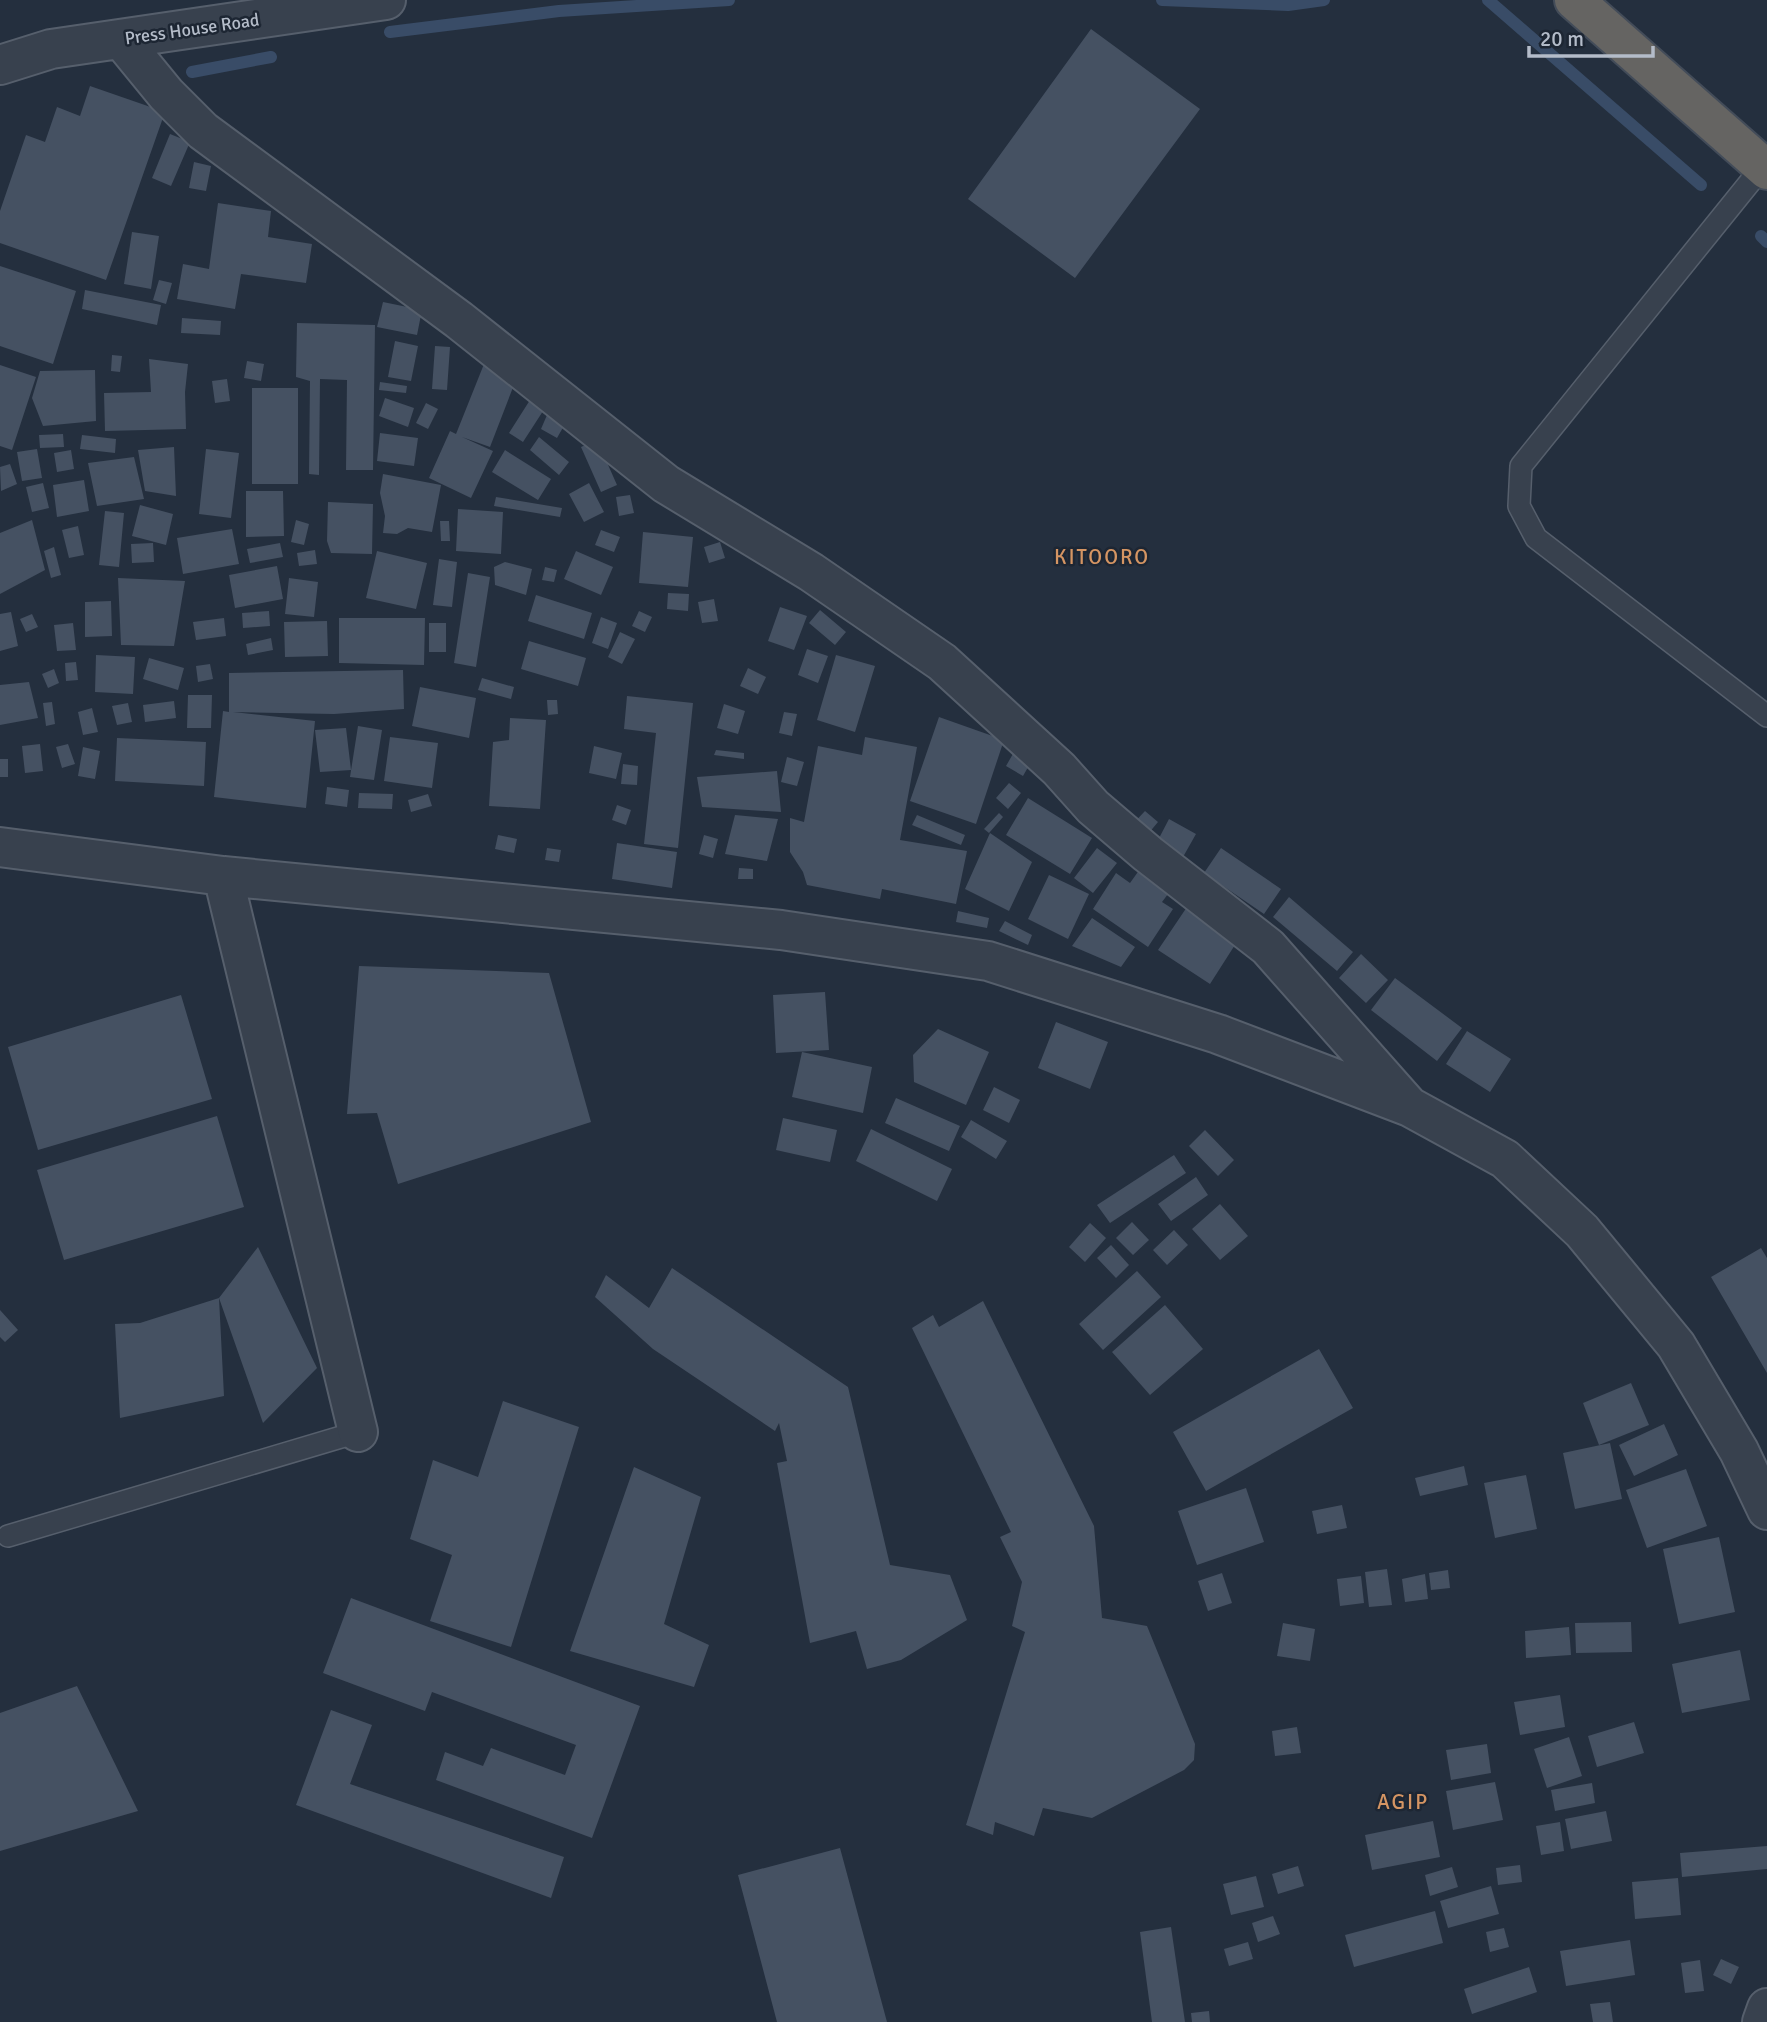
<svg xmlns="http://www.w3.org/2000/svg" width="1767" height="2022" viewBox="0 0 1767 2022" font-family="Signika,sans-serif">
<rect width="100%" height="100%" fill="#242f3e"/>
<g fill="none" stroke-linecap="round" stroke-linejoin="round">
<path stroke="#394c67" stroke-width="12" d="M 1162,0 L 1288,5 L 1324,0
M 1488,0 L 1701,185
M 390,32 L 559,11 L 729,0
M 192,72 L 271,57
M 1761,236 L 1767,242"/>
</g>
<path fill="#455162" d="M 1091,29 L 1200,109 L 1075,278 L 968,199 Z
M 90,86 L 165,112 L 106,280 L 0,243 L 0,211 L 26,135 L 45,142 L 57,107 L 80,116 Z
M 170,134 L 190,142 L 171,186 L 152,178 Z
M 194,162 L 211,166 L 206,191 L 189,188 Z
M 218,203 L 271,211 L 268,237 L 312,244 L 306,283 L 241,274 L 235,309 L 177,299 L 183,264 L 209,269 Z
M 132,232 L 159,236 L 151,289 L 124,284 Z
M 0,266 L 76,291 L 53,364 L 0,346 Z
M 159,280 L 172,283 L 166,304 L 153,300 Z
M 85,290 L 161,305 L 157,325 L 82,309 Z
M 383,302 L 422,310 L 417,335 L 377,327 Z
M 182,318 L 221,321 L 220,335 L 181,333 Z
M 297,323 L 375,325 L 373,470 L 346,470 L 347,380 L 320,379 L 319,475 L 309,474 L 310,381 L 296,377 Z
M 395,341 L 418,346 L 411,381 L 388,377 Z
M 435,346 L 450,347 L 447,390 L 432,389 Z
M 112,355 L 122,356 L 120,372 L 111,371 Z
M 149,359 L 188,364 L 185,392 L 186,429 L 105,431 L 104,393 L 151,392 Z
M 247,361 L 264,364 L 261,381 L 244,378 Z
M 484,364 L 517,377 L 490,447 L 462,437 L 493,451 L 471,498 L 429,478 L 450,431 L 456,434 Z
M 0,365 L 36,377 L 12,450 L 0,446 Z
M 95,370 L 96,421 L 43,426 L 32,398 L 40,371 Z
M 227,379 L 230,401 L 215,403 L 212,381 Z
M 380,382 L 407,386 L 406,393 L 379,390 Z
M 252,388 L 298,388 L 298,484 L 252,484 Z
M 385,398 L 414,408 L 408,427 L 379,416 Z
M 530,400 L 545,408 L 523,442 L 509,433 Z
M 426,403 L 438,409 L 428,429 L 416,423 Z
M 547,415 L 565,424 L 557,438 L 541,429 Z
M 380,433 L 418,438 L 414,466 L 377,461 Z
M 63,434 L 64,447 L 40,448 L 39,435 Z
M 82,435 L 116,439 L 115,453 L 80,449 Z
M 539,437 L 569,462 L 559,475 L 530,450 Z
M 597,440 L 617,485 L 601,492 L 581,447 Z
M 174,447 L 176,496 L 145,491 L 138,450 Z
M 37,449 L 42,478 L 22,481 L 17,452 Z
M 206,449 L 239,453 L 231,518 L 199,514 Z
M 71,450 L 74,469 L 57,472 L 54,453 Z
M 505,450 L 551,479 L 538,500 L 492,472 Z
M 134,457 L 144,499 L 97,506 L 88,463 Z
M 10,464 L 17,484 L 1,491 L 0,467 Z
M 383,474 L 441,485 L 432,532 L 408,528 L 397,534 L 383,533 L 385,516 L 380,493 Z
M 84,480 L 89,511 L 57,517 L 53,485 Z
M 43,483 L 49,508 L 32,512 L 26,487 Z
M 589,483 L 604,512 L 584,522 L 569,494 Z
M 246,491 L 283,491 L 284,536 L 246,537 Z
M 630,495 L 634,513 L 619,516 L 616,497 Z
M 496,497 L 562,508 L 560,517 L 494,506 Z
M 328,502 L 373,504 L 372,554 L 331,553 L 327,541 Z
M 140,505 L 173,514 L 166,545 L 132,536 Z
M 458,509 L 503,512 L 501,554 L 456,551 Z
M 105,511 L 124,513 L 119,567 L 99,565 Z
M 32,520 L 45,570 L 0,594 L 0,533 Z
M 296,520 L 309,524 L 304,545 L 291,542 Z
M 440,521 L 449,521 L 450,541 L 441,541 Z
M 78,526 L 84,555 L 69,558 L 62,530 Z
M 232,529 L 239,564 L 183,574 L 177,538 Z
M 601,530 L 620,537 L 614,552 L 595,545 Z
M 643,532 L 693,537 L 688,587 L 639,583 Z
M 720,542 L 725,558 L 709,563 L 704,547 Z
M 153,543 L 154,562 L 132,563 L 131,544 Z
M 280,543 L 283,557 L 250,563 L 247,549 Z
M 54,547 L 61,575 L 51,578 L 44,551 Z
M 315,550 L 317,564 L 299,566 L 297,553 Z
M 377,551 L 427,563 L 416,609 L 366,598 Z
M 576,551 L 613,567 L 601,595 L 564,579 Z
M 439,559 L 457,562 L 452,607 L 433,605 Z
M 505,562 L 532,569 L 526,595 L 495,585 L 494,567 Z
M 277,566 L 283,599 L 235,608 L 229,575 Z
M 545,567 L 557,570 L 554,582 L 542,580 Z
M 468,573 L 490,577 L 476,667 L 454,663 Z
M 118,578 L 185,581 L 174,646 L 121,645 Z
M 289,578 L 318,582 L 314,617 L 285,614 Z
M 668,593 L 689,594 L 688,611 L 667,609 Z
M 536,595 L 592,613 L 584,639 L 528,621 Z
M 714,599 L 718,621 L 702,623 L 698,602 Z
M 111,601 L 112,636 L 85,637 L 85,602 Z
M 780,607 L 807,616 L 794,650 L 768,641 Z
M 820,610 L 846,632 L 835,645 L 809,623 Z
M 269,611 L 270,626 L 243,628 L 242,613 Z
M 639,611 L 652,617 L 645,632 L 632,626 Z
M 11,612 L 18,646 L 0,651 L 0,614 Z
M 32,614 L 38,627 L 26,632 L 20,619 Z
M 601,617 L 617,623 L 608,649 L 592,643 Z
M 224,618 L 226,636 L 196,640 L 193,622 Z
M 339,618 L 425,618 L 424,665 L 339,663 Z
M 327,621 L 328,656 L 285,657 L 284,622 Z
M 73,623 L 76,650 L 57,651 L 54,625 Z
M 429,623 L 446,623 L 446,652 L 429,652 Z
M 620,632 L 635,639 L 622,664 L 608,657 Z
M 271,638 L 273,650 L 248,655 L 246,644 Z
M 529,641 L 586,658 L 578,686 L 521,669 Z
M 807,649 L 828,656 L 818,683 L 798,675 Z
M 96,655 L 135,657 L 133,694 L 95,692 Z
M 836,655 L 875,666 L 855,732 L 817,720 Z
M 149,658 L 184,668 L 178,690 L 143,679 Z
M 76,662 L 78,680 L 66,681 L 65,663 Z
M 210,664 L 213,679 L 198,682 L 196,666 Z
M 748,668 L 766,677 L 758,694 L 740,686 Z
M 54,669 L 59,683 L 48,688 L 42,674 Z
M 403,670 L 404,709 L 334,714 L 233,712 L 315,721 L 306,808 L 214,797 L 223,711 L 229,712 L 229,673 Z
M 482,678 L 514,687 L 511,699 L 478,690 Z
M 29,682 L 38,718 L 0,725 L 0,685 Z
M 420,687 L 476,698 L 469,738 L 412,726 Z
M 188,695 L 212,695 L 211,728 L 187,728 Z
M 627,696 L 693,703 L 678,848 L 644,844 L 656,733 L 624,729 Z
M 547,700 L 557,700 L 558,714 L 548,715 Z
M 174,701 L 176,718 L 145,722 L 143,705 Z
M 52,702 L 55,724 L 46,726 L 43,703 Z
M 128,703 L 132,722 L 117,725 L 112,706 Z
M 724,704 L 745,711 L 738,734 L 717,728 Z
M 92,708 L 98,732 L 83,735 L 78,712 Z
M 784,712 L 797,714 L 792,736 L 779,733 Z
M 939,717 L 1004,740 L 976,824 L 910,801 Z
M 510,718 L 546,720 L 540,809 L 489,806 L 493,742 L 509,740 Z
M 358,726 L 382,730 L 374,780 L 350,777 Z
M 346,728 L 351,770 L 320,772 L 315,730 Z
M 390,737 L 438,743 L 432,788 L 384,781 Z
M 865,737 L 917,747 L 900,840 L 967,851 L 956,904 L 882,889 L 880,899 L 807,885 L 803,872 L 790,852 L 790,818 L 804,822 L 818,746 L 862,755 Z
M 117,738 L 206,742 L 204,786 L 115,781 Z
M 40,744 L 43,771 L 25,773 L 22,746 Z
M 68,744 L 75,764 L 62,768 L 56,747 Z
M 594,746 L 622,753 L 616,779 L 589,773 Z
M 83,747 L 100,751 L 95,779 L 78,776 Z
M 716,750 L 744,753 L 744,759 L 714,755 Z
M 1014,752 L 1031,762 L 1023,776 L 1006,766 Z
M 787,757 L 804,762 L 797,786 L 781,782 Z
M 0,759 L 8,759 L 8,777 L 0,777 Z
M 623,764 L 638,766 L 637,785 L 621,784 Z
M 777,771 L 781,812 L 702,807 L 697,777 Z
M 1009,783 L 1021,793 L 1008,809 L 996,798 Z
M 327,787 L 349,790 L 347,807 L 325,804 Z
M 359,793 L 393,794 L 392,809 L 358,808 Z
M 428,794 L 432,806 L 411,812 L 408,800 Z
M 1028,798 L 1092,838 L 1070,874 L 1006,835 Z
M 617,805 L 631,810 L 626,825 L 612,820 Z
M 1145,811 L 1158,822 L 1143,840 L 1129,828 Z
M 999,813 L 1003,817 L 989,833 L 984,829 Z
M 735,815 L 778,819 L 767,861 L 725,854 Z
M 917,815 L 965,835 L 961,845 L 912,825 Z
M 1169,819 L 1196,834 L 1183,857 L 1157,842 Z
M 990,833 L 1032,862 L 1009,911 L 965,889 Z
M 498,835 L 517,839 L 514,853 L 495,849 Z
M 704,835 L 718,839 L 713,858 L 699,854 Z
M 617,843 L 677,852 L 672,888 L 612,879 Z
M 547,848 L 561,850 L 559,862 L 545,860 Z
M 1097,848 L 1117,863 L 1093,893 L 1074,878 Z
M 1221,848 L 1281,889 L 1264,914 L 1204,873 Z
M 739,868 L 753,869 L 753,879 L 738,879 Z
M 1140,869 L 1171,890 L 1162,902 L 1173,909 L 1148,947 L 1093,909 L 1116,873 L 1130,883 Z
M 1049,875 L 1089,894 L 1068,939 L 1028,919 Z
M 1289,897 L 1353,952 L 1337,971 L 1273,917 Z
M 1189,904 L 1240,937 L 1210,984 L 1158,950 Z
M 958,911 L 989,918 L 987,928 L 956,922 Z
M 1092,918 L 1135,947 L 1121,967 L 1072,946 Z
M 1005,921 L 1032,935 L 1028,945 L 999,931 Z
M 1361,954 L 1388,980 L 1366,1003 L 1339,978 Z
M 359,966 L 549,973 L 591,1122 L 398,1184 L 377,1113 L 347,1114 Z
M 1395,978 L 1462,1028 L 1437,1061 L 1371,1010 Z
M 825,992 L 829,1050 L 776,1053 L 773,995 Z
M 181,995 L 212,1099 L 38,1150 L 8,1047 Z
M 1056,1022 L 1108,1042 L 1090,1089 L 1038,1068 Z
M 938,1029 L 989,1052 L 966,1105 L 914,1082 L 913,1055 Z
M 1467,1031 L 1511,1059 L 1490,1092 L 1446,1064 Z
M 802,1052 L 872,1067 L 863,1113 L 792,1097 Z
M 994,1087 L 1020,1100 L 1009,1123 L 983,1110 Z
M 896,1098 L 960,1126 L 949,1151 L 885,1123 Z
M 217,1116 L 244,1207 L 64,1260 L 37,1170 Z
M 783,1118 L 837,1130 L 830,1162 L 776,1150 Z
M 971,1120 L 1007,1141 L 996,1159 L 961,1137 Z
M 871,1129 L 952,1169 L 937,1201 L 856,1161 Z
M 1205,1130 L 1234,1160 L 1218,1176 L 1189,1146 Z
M 1174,1155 L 1186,1173 L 1110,1223 L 1097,1205 Z
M 1196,1177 L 1208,1195 L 1171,1221 L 1158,1204 Z
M 1220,1204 L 1248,1236 L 1220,1260 L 1192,1229 Z
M 1132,1222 L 1149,1240 L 1133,1255 L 1116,1238 Z
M 1090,1223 L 1106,1238 L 1085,1262 L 1069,1247 Z
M 1174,1230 L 1188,1245 L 1167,1265 L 1153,1250 Z
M 1111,1245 L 1129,1265 L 1116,1278 L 1097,1258 Z
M 258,1247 L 317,1368 L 263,1423 L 219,1298 L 224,1396 L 120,1418 L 115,1324 L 140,1323 L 219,1298 Z
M 1761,1248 L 1767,1258 L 1767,1373 L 1711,1277 Z
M 672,1268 L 848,1387 L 890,1565 L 950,1575 L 967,1620 L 901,1660 L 867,1669 L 856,1631 L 810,1643 L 777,1463 L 787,1461 L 779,1423 L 775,1431 L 653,1349 L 595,1297 L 606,1275 L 649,1308 Z
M 1137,1271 L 1161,1297 L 1103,1350 L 1079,1324 Z
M 983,1301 L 1094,1526 L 1102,1618 L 1147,1626 L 1195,1744 L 1194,1760 L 1184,1770 L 1092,1818 L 1043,1808 L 1034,1836 L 995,1822 L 993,1835 L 966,1825 L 1025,1632 L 1012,1626 L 1022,1582 L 1000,1537 L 1011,1532 L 912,1328 L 933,1315 L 939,1327 Z
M 1165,1305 L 1203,1349 L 1150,1395 L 1112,1352 Z
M 0,1310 L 18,1330 L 5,1342 L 0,1337 Z
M 1319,1349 L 1353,1408 L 1206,1491 L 1173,1432 Z
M 1631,1383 L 1649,1425 L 1599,1445 L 1583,1403 Z
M 503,1401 L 579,1427 L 511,1647 L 430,1621 L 452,1555 L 410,1539 L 433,1460 L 478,1477 Z
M 1664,1424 L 1678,1455 L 1634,1476 L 1619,1445 Z
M 1610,1443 L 1622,1499 L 1575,1509 L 1563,1453 Z
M 1464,1466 L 1468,1485 L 1420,1496 L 1415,1478 Z
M 634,1467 L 701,1497 L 664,1624 L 709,1645 L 694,1687 L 570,1651 Z
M 1686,1469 L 1707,1526 L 1647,1548 L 1626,1490 Z
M 1526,1475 L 1537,1529 L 1495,1538 L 1484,1483 Z
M 1246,1488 L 1264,1542 L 1197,1565 L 1178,1511 Z
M 1342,1505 L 1347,1528 L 1317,1534 L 1312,1511 Z
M 1719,1537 L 1735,1612 L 1679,1624 L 1663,1549 Z
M 1387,1569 L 1392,1605 L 1369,1607 L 1365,1572 Z
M 1448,1570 L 1450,1588 L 1431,1590 L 1429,1573 Z
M 1222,1573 L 1232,1603 L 1208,1611 L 1198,1581 Z
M 1425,1574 L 1428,1599 L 1405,1602 L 1402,1579 Z
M 1361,1576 L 1364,1603 L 1340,1606 L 1337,1579 Z
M 351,1598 L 640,1706 L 592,1838 L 436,1780 L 445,1752 L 483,1766 L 491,1748 L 565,1775 L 576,1745 L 432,1692 L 425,1711 L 323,1673 Z
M 1631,1622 L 1632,1652 L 1576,1653 L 1575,1623 Z
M 1283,1623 L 1315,1629 L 1310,1661 L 1277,1656 Z
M 1569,1627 L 1571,1655 L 1526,1658 L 1525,1631 Z
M 1740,1650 L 1750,1700 L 1682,1713 L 1672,1664 Z
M 77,1686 L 138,1811 L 0,1851 L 0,1713 Z
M 1560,1695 L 1565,1727 L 1520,1735 L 1514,1702 Z
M 331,1710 L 372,1725 L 350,1784 L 564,1857 L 551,1898 L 296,1805 Z
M 1634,1722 L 1644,1753 L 1597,1767 L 1588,1736 Z
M 1297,1727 L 1301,1753 L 1275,1756 L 1272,1731 Z
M 1569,1737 L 1582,1776 L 1547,1788 L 1534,1749 Z
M 1487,1744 L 1491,1773 L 1451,1780 L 1446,1750 Z
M 1495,1782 L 1503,1820 L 1453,1830 L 1446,1791 Z
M 1592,1783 L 1595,1803 L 1555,1811 L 1551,1790 Z
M 1606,1811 L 1612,1841 L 1571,1849 L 1565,1819 Z
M 1433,1821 L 1440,1857 L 1372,1870 L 1365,1835 Z
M 1560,1822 L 1564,1851 L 1541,1855 L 1536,1826 Z
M 1767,1846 L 1767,1869 L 1682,1877 L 1680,1853 Z
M 840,1848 L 887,2022 L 777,2022 L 738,1875 Z
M 1520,1865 L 1522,1882 L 1498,1885 L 1496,1868 Z
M 1298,1866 L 1304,1886 L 1278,1894 L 1272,1874 Z
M 1452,1867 L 1458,1887 L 1430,1896 L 1425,1875 Z
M 1256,1876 L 1264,1907 L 1231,1915 L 1223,1884 Z
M 1678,1878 L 1681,1915 L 1635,1919 L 1632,1882 Z
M 1491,1886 L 1499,1914 L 1448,1928 L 1440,1901 Z
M 1435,1911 L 1443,1943 L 1354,1967 L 1345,1935 Z
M 1273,1916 L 1280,1934 L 1258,1942 L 1252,1923 Z
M 1171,1927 L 1185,2022 L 1152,2022 L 1140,1932 Z
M 1504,1928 L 1509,1947 L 1490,1952 L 1486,1932 Z
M 1630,1940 L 1635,1975 L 1566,1986 L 1560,1951 Z
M 1248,1942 L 1253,1959 L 1229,1966 L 1224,1949 Z
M 1721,1959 L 1739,1967 L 1731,1984 L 1713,1975 Z
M 1700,1960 L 1704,1991 L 1685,1993 L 1681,1963 Z
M 1529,1967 L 1537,1992 L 1472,2014 L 1464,1989 Z
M 1610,2002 L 1613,2022 L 1593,2022 L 1590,2004 Z
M 1209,2011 L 1210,2022 L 1192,2022 L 1191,2013 Z"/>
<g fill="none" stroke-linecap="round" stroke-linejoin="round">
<g stroke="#565f6c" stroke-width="24">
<path id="service" d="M 1763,166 L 1521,466 L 1519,506 L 1536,538 L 1767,716
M 8,1536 L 358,1432"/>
</g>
<g stroke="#565f6c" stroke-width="42">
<path id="minor" d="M 121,39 L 166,94 L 203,131 L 459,320 L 666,484 L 811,572 L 942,662 L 1059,769 L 1093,807 L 1148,854 L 1268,947 L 1407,1104
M 0,65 L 51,49 L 386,0
M 0,847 L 223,876 L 781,930 L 988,961 L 1218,1034 L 1410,1107 L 1505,1159 L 1582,1231 L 1676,1345 L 1739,1451 L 1767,1510
M 223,876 L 358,1432
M 1762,2022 L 1767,2008"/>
</g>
<g stroke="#434c59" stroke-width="42">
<path id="trunk" d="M 1574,0 L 1767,170"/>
</g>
<use href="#service" stroke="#38414e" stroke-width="21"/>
<use href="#minor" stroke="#38414e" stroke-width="38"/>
<use href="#trunk" stroke="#656462" stroke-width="38"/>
</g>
<g text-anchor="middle" stroke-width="5" stroke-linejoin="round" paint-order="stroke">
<g font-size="18" fill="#b4bcc9" stroke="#1d2633">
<text transform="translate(192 29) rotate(-8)" y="6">Press House Road</text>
</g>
<g font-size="21" letter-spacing="2" fill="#d59563" stroke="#1d2633">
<text x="1102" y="564">KITOORO</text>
<text x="1403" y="1809">AGIP</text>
</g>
</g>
<path d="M1529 46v10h124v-10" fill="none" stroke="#b4bcc9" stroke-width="3.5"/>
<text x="1540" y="46" font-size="21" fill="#b4bcc9" stroke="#1d2633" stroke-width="5" paint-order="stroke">20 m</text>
</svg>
